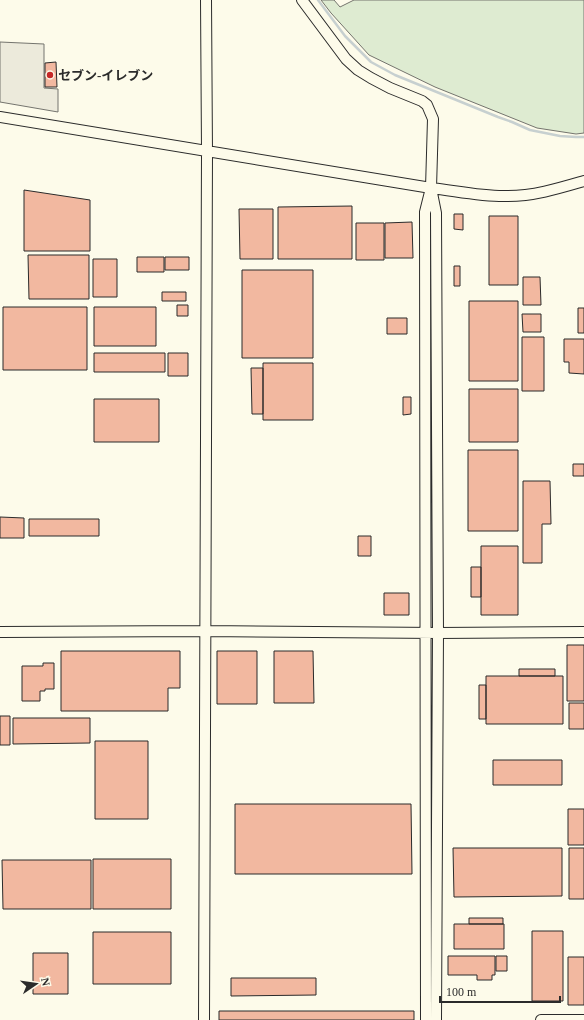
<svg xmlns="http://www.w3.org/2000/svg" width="584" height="1020" viewBox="0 0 584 1020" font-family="'Times New Roman','Noto Sans JP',serif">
<rect width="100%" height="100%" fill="#fdfbea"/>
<path fill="#deebd1" stroke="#74746e" d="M 321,0 L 334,0 L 340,7 L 354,0 L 584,0 L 584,133 L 576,134 L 537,128 L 435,87 L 369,55 L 331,13 Z"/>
<path fill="#eceadb" stroke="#74746e" d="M 0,42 L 44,44 L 44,88 L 58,89 L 58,112 L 0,102 Z"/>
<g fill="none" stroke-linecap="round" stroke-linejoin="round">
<path stroke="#c7d0d0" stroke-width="2.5" d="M 318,0 L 345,36 L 371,62 L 395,75 L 498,117 L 512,122 L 530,130 L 560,136 L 576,137 L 584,137"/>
</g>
<path fill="#f2b8a0" stroke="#2b2b2b" d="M 56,62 L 57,87 L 45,87 L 45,63 Z
M 24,190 L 90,200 L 90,251 L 24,251 Z
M 352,206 L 352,259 L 278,259 L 278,207 Z
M 239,209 L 273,209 L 273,259 L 240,259 Z
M 454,214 L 463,214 L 463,230 L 454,229 Z
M 489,216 L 518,216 L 518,285 L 489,285 Z
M 412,222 L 413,258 L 385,258 L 385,223 Z
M 356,223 L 384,223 L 384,260 L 356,260 Z
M 28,255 L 89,255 L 89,299 L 29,299 Z
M 137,257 L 164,257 L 164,272 L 137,272 Z
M 165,257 L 189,257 L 189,270 L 165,270 Z
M 93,259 L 117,259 L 117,297 L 93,297 Z
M 454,266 L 460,266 L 460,286 L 454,286 Z
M 242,270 L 313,270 L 313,358 L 242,358 Z
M 523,277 L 540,277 L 541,305 L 523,305 Z
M 162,292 L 186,292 L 186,301 L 162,301 Z
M 469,301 L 518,301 L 518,381 L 469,381 Z
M 177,305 L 188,305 L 188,316 L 177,316 Z
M 3,307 L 87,307 L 87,370 L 3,370 Z
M 94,307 L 156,307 L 156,346 L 94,346 Z
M 578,308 L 584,308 L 584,333 L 578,333 Z
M 522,314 L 541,314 L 541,332 L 523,332 Z
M 387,318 L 407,318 L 407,334 L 387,334 Z
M 522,337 L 544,337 L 544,391 L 522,391 Z
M 564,339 L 584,339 L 584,374 L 569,373 L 569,362 L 564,362 Z
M 94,353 L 165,353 L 165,372 L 94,372 Z
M 168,353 L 188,353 L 188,376 L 168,376 Z
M 263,363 L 313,363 L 313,420 L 263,420 Z
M 251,368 L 263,368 L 263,414 L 252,414 Z
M 469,389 L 518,389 L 518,442 L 469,442 Z
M 403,397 L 411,397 L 411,414 L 403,415 Z
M 94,399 L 159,399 L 159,442 L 94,442 Z
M 468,450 L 518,450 L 518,531 L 468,531 Z
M 573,464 L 584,464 L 584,476 L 573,476 Z
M 523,481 L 550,481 L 551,524 L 542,524 L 542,563 L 523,563 Z
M 0,517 L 24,518 L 24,538 L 0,538 Z
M 29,519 L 99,519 L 99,536 L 29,536 Z
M 358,536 L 371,536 L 371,556 L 358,556 Z
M 481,546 L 518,546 L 518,615 L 481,615 Z
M 471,567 L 481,567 L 481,597 L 471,597 Z
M 384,593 L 409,593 L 409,615 L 384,615 Z
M 567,645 L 584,645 L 584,701 L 567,701 Z
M 61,651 L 180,651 L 180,688 L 168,688 L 168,711 L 61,711 Z
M 217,651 L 257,651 L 257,704 L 217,704 Z
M 274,651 L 313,651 L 314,703 L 274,703 Z
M 43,663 L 54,663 L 54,689 L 45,689 L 45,691 L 40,691 L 40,701 L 22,701 L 22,666 L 43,666 Z
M 519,669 L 555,669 L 555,676 L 519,676 Z
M 486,676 L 563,676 L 563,724 L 486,724 Z
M 479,685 L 486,685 L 486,719 L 479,719 Z
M 569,703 L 584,703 L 584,729 L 569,729 Z
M 0,716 L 10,716 L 10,745 L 0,745 Z
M 13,718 L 90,718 L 90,743 L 13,744 Z
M 95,741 L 148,741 L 148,819 L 95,819 Z
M 493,760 L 562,760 L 562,785 L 493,785 Z
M 235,804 L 411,804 L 412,874 L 235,874 Z
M 568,809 L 584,809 L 584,845 L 568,845 Z
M 453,848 L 562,848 L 562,896 L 454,897 Z
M 569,848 L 584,848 L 584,899 L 569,899 Z
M 93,859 L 171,859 L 171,909 L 93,909 Z
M 2,860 L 91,860 L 91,909 L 3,909 Z
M 469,918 L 503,918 L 503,924 L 469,924 Z
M 454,924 L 504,924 L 504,949 L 454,949 Z
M 532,931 L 563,931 L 563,1001 L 532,1001 Z
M 93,932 L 171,932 L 171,984 L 93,984 Z
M 33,953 L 68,953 L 68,994 L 33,994 Z
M 448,956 L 495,956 L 495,975 L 492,975 L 492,980 L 477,980 L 477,975 L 448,975 Z
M 496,956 L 507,956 L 507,971 L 496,971 Z
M 568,957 L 584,957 L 584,1005 L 568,1005 Z
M 231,978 L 316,978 L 316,995 L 231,996 Z
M 219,1011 L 414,1011 L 414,1020 L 219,1020 Z"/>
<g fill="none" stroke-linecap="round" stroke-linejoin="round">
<g stroke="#2b2b2b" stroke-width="12">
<path id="secondary" d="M 302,0 L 346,59 L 358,70 L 371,78 L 390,88 L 422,101 L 427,105 L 433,119 L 431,188 L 436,213 L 438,633 L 436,1020
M 0,117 L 431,188 C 457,191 483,197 508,196 C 534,196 560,188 584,181
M 0,632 L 205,631 L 438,633 L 584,632
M 204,1020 L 207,152 L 206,0
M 426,1020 L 425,212 L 430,192
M 541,1020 L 584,1020"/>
</g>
<use href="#secondary" stroke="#fdfbea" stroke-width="10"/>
</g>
<circle fill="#c62828" stroke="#fdfbea" stroke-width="1.5" cx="50" cy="75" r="4"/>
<g text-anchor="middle" stroke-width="3" stroke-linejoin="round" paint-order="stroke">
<g font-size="13" font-weight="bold" fill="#2b2b2b" stroke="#fdfbea" text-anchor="start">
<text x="58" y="80">セブン-イレブン</text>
</g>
</g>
<g transform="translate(36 984) rotate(77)" stroke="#fdfbea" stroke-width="3" paint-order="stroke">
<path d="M0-3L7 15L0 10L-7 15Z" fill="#2b2b2b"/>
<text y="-6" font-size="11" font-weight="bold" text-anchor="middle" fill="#2b2b2b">N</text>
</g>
<path d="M440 996v6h120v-6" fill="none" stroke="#2b2b2b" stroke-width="2"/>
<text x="446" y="996" font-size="12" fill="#2b2b2b" stroke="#fdfbea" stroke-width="3" paint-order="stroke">100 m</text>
</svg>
